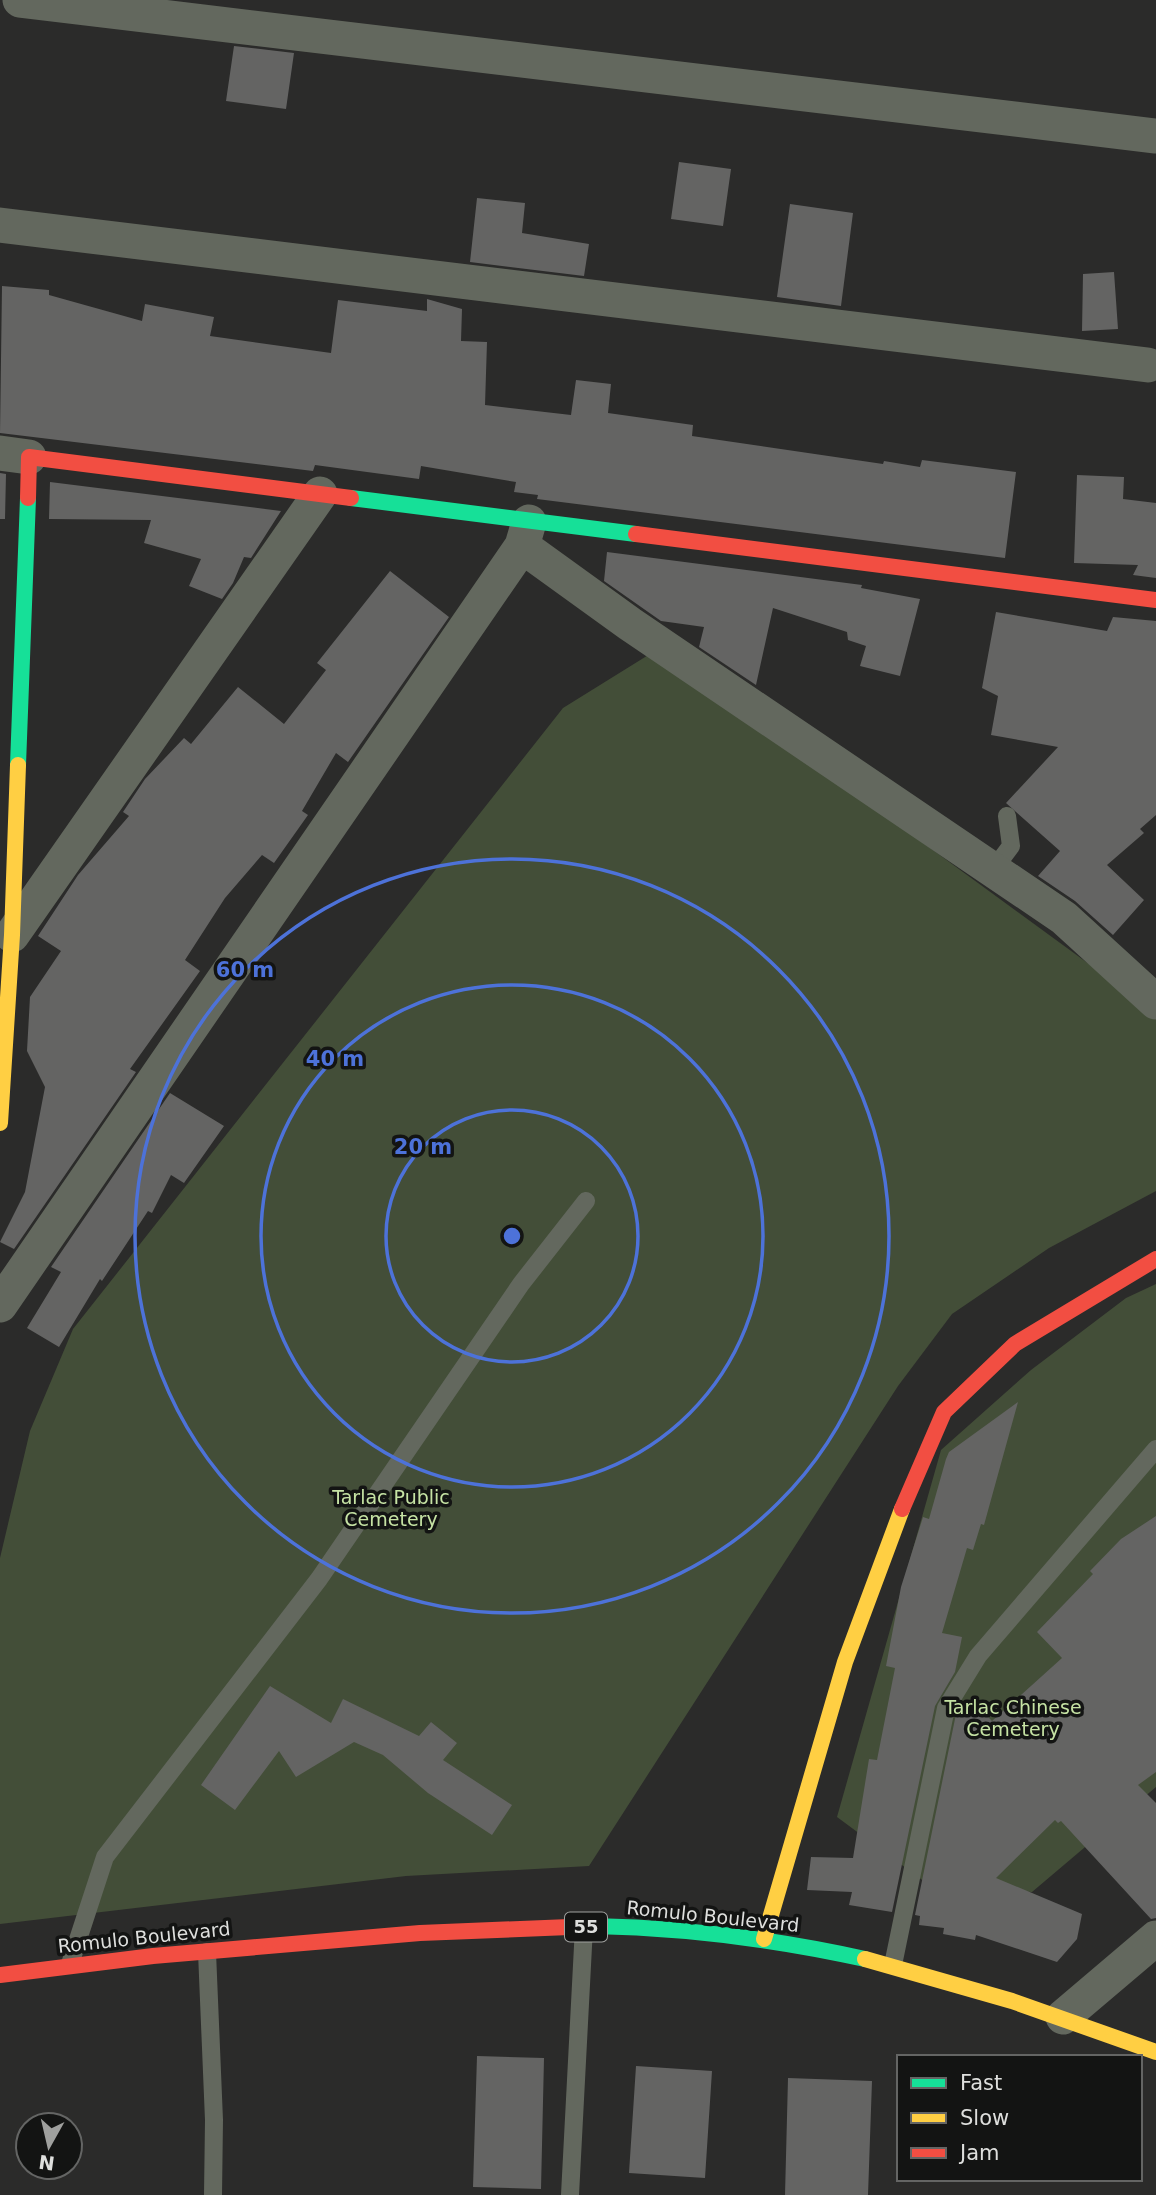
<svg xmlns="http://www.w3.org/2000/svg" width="1156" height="2195" viewBox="0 0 1156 2195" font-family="'DejaVu Sans',sans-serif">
<rect width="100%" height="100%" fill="#2b2b2a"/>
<path fill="#434e38" d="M 658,649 L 1156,1013 L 1156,1191 L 1049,1248 L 952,1314 L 898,1386 L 589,1866 L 406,1876 L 0,1924 L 0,1558 L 30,1431 L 73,1329 L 563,708 Z
M 1156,1284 L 1156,1787 L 1032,1892 L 933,1888 L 837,1817 L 941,1450 L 1031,1370 L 1126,1298 Z"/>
<path fill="#646463" d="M 234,46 L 294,53 L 286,109 L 226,101 Z
M 679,162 L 731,169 L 723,226 L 671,219 Z
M 477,198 L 525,203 L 522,233 L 589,244 L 584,276 L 470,262 Z
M 790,204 L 853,213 L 841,306 L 777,297 Z
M 1114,272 L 1118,329 L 1082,331 L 1083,274 Z
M 2,286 L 49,290 L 49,295 L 142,321 L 145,304 L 214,317 L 210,336 L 331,353 L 338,300 L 427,311 L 427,299 L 462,309 L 461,341 L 487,342 L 485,405 L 571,415 L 576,380 L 611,384 L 608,413 L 693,425 L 692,436 L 883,464 L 884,461 L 920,467 L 922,460 L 1016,472 L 1005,558 L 537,499 L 538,495 L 514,492 L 516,482 L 421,466 L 419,479 L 315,465 L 313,471 L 0,433 Z
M 0,473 L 6,474 L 5,519 L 0,519 Z
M 1077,475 L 1124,477 L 1123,499 L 1156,503 L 1156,578 L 1133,575 L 1138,565 L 1074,563 Z
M 50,482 L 281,511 L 251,558 L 244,557 L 233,583 L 222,599 L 189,586 L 201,559 L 144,543 L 151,520 L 49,519 Z
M 607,552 L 862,585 L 861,588 L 920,599 L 900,676 L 860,666 L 866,646 L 848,640 L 847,632 L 773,608 L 756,685 L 699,647 L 704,627 L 661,621 L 604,581 Z
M 390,571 L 449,617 L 348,762 L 336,753 L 302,811 L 308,815 L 274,863 L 262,855 L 225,898 L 185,960 L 200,971 L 130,1069 L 136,1072 L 14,1249 L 0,1242 L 25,1192 L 45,1087 L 27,1051 L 30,997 L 61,951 L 38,936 L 78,875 L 129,816 L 123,812 L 145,779 L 184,738 L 191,744 L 238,687 L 284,724 L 326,670 L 317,663 Z
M 996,612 L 1107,631 L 1113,617 L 1156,621 L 1156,815 L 1140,829 L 1144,833 L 1107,865 L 1144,900 L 1113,935 L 1075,901 L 1038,876 L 1060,851 L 1006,803 L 1058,747 L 991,735 L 998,696 L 982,688 Z
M 170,1093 L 224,1126 L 184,1183 L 171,1175 L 152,1213 L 148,1211 L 102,1281 L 100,1279 L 59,1347 L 27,1328 L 61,1272 L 51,1267 Z
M 1018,1402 L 984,1525 L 981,1524 L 973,1550 L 967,1548 L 942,1633 L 962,1637 L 955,1672 L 935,1706 L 892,1912 L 849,1905 L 852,1892 L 807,1890 L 811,1857 L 853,1858 L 869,1759 L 877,1760 L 895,1668 L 886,1666 L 901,1587 L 923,1517 L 929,1519 L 946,1459 L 949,1452 Z
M 1156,1516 L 1156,1772 L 1138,1785 L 1156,1803 L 1156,1918 L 1151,1919 L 1061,1821 L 1058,1823 L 1055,1820 L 996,1878 L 1082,1914 L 1077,1939 L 1057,1962 L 976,1935 L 975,1940 L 943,1934 L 944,1928 L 919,1925 L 920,1916 L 915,1915 L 956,1714 L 971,1699 L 992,1721 L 1062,1658 L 1037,1632 L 1093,1574 L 1090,1571 L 1121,1539 Z
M 270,1686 L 331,1723 L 343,1699 L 419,1736 L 431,1722 L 457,1743 L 443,1760 L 512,1805 L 492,1835 L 428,1793 L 383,1755 L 354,1742 L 296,1777 L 279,1751 L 235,1810 L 201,1785 Z
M 477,2056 L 544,2058 L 541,2189 L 473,2187 Z
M 636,2066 L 712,2071 L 705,2178 L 629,2173 Z
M 788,2078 L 872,2081 L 868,2195 L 785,2195 Z"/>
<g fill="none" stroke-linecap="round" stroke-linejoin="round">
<path stroke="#63685e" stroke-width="18" d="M 993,870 L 1011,846 L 1007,816
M 207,1952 L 214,2120 L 213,2195
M 70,1964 L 105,1857 L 319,1579 L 521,1284 L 586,1201
M 893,1965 L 946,1708 L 978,1656 L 1156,1449
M 570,2195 L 584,1927"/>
<path stroke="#63685e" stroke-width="35" d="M 20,0 L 1156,136
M 0,225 L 1148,365
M 0,453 L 29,457
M 522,546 L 630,624 L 1064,918 L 1156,1002
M 12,935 L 320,494
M 0,1305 L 522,546 L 529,522
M 1063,2017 L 1156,1938"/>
<path stroke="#16e098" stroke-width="16" d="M 351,498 L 636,534
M 18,765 L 28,498
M 594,1926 C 687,1928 775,1939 865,1959"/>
<path stroke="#ffcf43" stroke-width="16" d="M 0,1123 L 12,935 L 18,765
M 764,1939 L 845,1662 L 902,1509
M 865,1959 L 1012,2001 L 1156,2052"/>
<path stroke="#f24e42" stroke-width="16" d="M 28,498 L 29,457 L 351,498
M 636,534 L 1156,600
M 902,1509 L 944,1412 L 1015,1344 L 1156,1259
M 0,1975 L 153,1956 L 420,1933 L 594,1926"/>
</g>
<g fill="none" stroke="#4d72d9" stroke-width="3.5">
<circle cx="512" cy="1236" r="126"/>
<circle cx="512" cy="1236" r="251"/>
<circle cx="512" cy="1236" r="377"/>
</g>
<g text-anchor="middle" stroke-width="7" stroke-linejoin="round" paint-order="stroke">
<rect fill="#131413" stroke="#a1a2a0" stroke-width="2" x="565" y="1912.5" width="42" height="29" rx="5"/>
<g font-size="18" font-weight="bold" fill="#dedfdd">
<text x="586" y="1933">55</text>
</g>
<g font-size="19" fill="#c6e3a4" stroke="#131413">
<text x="391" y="1504">Tarlac Public<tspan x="391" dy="22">Cemetery</tspan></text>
<text x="1013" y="1714">Tarlac Chinese<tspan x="1013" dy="22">Cemetery</tspan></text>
</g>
<g font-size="19" fill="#dedfdd" stroke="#131413">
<text transform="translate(713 1916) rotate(6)" y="7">Romulo Boulevard</text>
<text transform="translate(144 1937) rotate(-6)" y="7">Romulo Boulevard</text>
</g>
</g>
<circle cx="512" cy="1236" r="10" fill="#4d72d9" stroke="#131413" stroke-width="3.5"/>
<g font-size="21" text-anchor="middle" font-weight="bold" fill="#4d72d9" stroke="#131413" stroke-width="7" stroke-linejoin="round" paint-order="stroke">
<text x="245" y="977">60 m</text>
<text x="335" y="1066">40 m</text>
<text x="423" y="1154">20 m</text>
</g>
<rect x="897" y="2055" width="245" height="126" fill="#131413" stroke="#646564" stroke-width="2"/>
<rect x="911" y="2078" width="35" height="10" fill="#16e098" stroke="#646564" stroke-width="2"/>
<text x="960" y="2090" font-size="21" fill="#dedfdd">Fast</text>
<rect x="911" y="2113" width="35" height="10" fill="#ffcf43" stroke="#646564" stroke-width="2"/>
<text x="960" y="2125" font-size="21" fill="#dedfdd">Slow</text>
<rect x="911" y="2148" width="35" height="10" fill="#f24e42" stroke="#646564" stroke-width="2"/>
<text x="960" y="2160" font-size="21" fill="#dedfdd">Jam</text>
<g transform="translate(49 2146) rotate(188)"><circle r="33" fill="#131413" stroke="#646564" stroke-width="2"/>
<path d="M0-5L12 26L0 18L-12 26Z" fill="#9fa09e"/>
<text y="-10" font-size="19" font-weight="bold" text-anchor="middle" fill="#dedfdd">N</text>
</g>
</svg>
